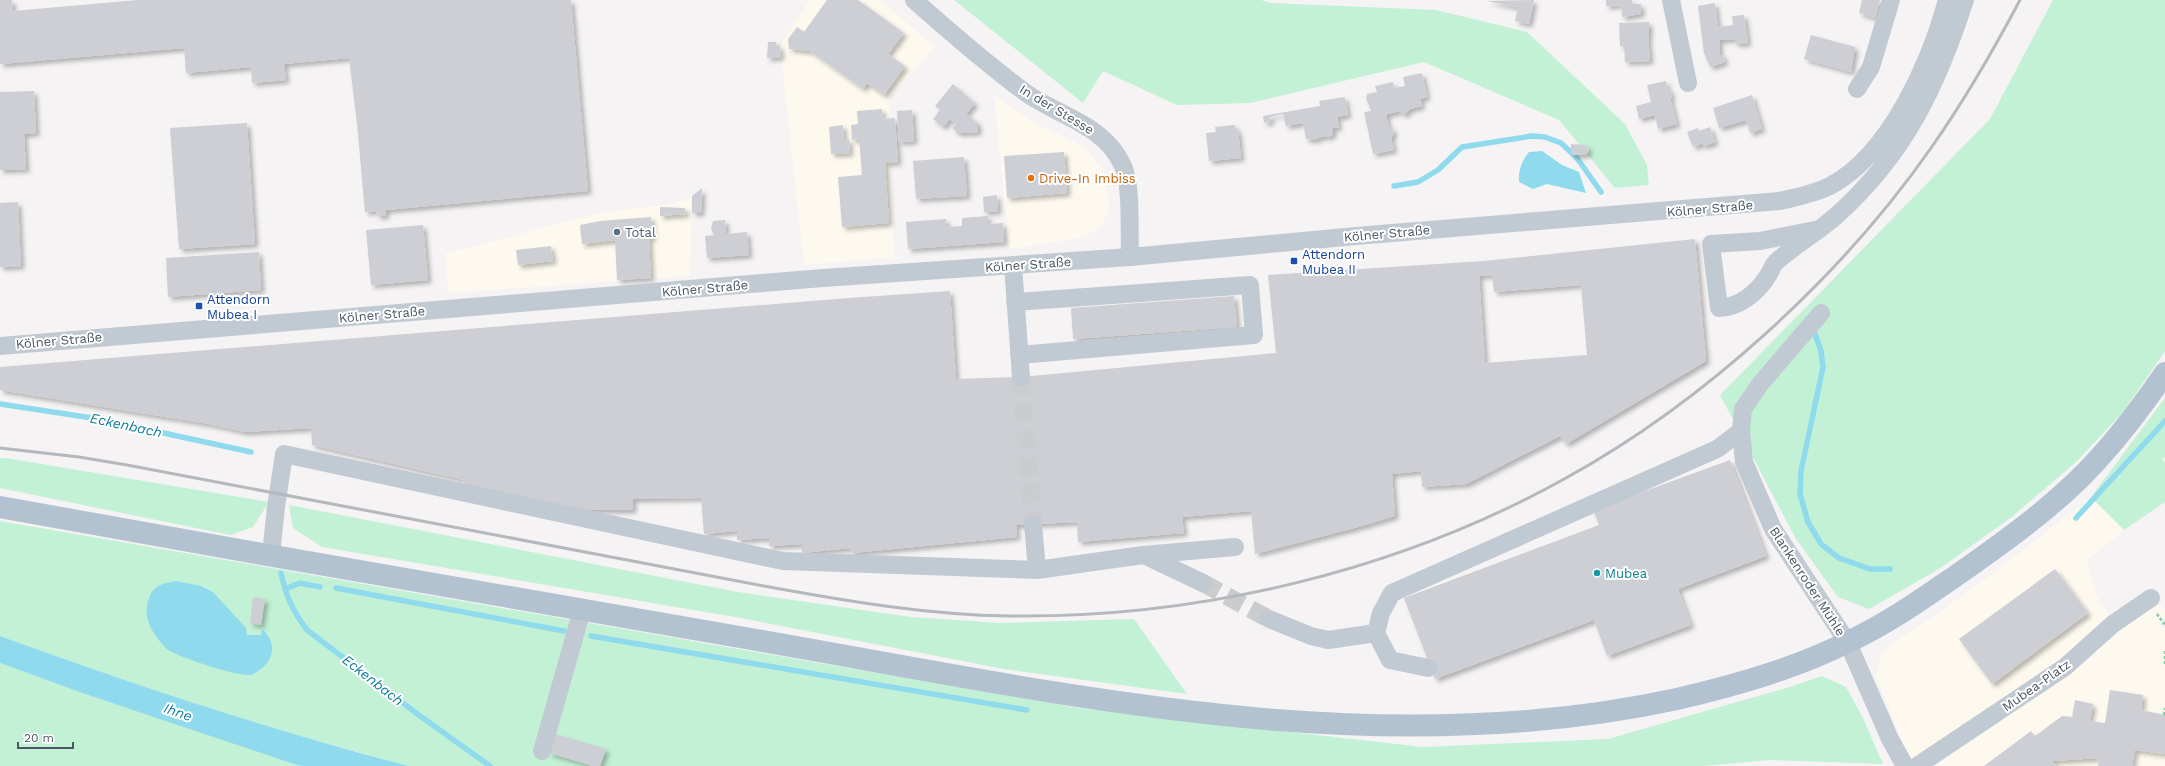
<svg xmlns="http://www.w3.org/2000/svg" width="2165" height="766" viewBox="0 0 2165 766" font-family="'Work Sans',sans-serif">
<defs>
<filter id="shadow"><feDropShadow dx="3.5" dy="3.5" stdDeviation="2" flood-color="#0004"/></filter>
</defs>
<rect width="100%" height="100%" fill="#f5f3f3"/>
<path fill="#fdf9ef" d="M 810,0 L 880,0 L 935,47 L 889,99 L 894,257 L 804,265 L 780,46 Z
M 994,95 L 1033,122 L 1085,147 L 1104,171 L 1110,209 L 1101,227 L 1084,237 L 1009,249 Z
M 692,196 L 690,276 L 448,293 L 445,254 L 603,212 L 673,204 Z
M 2091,497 L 2124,530 L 2087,560 L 2096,595 L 2110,617 L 2161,605 L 2165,610 L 2165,618 L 2159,624 L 2165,630 L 2165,766 L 1912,766 L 1876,676 L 1881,656 L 1895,641 L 1920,626 L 1988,577 Z"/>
<path fill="#c3f1d5" d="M 954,0 L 1261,0 L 1270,3 L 1436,10 L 1527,32 L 1625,124 L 1647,165 L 1649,185 L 1615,188 L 1559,120 L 1424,62 L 1250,103 L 1177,105 L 1103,71 L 1083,103 Z
M 2053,0 L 2165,0 L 2165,351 L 2123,412 L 2077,461 L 2013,516 L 1939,569 L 1869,609 L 1838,597 L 1796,539 L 1720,395 L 1990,119 Z
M 2165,398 L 2165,457 L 2162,459 L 2165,463 L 2165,502 L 2124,530 L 2091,497 Z
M 0,458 L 6,458 L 269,502 L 253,527 L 230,535 L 0,488 Z
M 289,505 L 738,592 L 911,617 L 1001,623 L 1134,619 L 1187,694 L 1004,669 L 735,617 L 322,547 L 293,528 Z
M 0,521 L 1079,708 L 1423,747 L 1608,739 L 1790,687 L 1822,676 L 1846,687 L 1862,716 L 1883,764 L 1770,760 L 1703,766 L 409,766 C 270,730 134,685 0,636 Z
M 0,663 L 85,694 L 302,766 L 0,766 Z"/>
<path fill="#90daee" d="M 1542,151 L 1562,165 L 1579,172 L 1586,193 L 1547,184 L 1533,189 L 1519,182 C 1518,171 1522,160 1529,152 Z
M 176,581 L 201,586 L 213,592 L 246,628 L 247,635 L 261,635 L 262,629 C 277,642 275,661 258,671 C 256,672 253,675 250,675 C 239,677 175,656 167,649 C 156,639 144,621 147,606 C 151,587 158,584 176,581 Z
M 0,636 C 135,685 270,730 409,766 L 302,766 L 294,764 L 85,694 L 0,663 Z"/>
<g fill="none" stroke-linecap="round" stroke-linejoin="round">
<path stroke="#90daee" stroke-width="5.5" d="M 1394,186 L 1418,182 L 1438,170 L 1462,147 L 1532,136 L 1545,137 L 1561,143 L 1577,158 L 1601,192
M 1815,334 L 1821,351 L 1823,367 L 1801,471 L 1800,494 L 1808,522 L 1821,544 L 1839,558 L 1870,569 L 1890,569
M 0,404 L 99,419 L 251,452
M 2076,518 L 2165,421
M 281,573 C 286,597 293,611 307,630 L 416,713 L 490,766
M 336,588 L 564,631
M 285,589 L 300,583 L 320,587
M 591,636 L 1027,710"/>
</g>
<path fill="#cdcfd5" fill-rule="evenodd" filter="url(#shadow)" d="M 0,0 L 12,0 L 13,11 L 138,0 L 571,0 L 588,191 L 386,210 L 385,216 L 378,216 L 376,211 L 365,212 L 357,123 L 349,58 L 284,64 L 286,80 L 252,83 L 251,67 L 186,73 L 184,48 L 0,64 Z
M 827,0 L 858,0 L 904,33 L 888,54 L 905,66 L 884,95 L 867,83 L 863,89 L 810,51 L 789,49 L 788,39 L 797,27 L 804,32 Z
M 1534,0 L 1529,24 L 1515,21 L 1518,7 L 1486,1 Z
M 1606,0 L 1632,0 L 1632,4 L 1641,4 L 1641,14 L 1622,17 L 1621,5 L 1606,6 Z
M 1862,0 L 1880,0 L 1875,18 L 1859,13 Z
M 1715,3 L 1718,27 L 1733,25 L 1732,16 L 1744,15 L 1748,43 L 1736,44 L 1735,40 L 1733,39 L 1719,40 L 1720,55 L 1723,55 L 1725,62 L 1710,67 L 1704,53 L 1698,6 Z
M 1649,22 L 1649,36 L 1648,36 L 1650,61 L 1625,62 L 1624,46 L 1620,46 L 1619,23 Z
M 1811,35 L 1855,47 L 1851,72 L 1804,59 Z
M 768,42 L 776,42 L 776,46 L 780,46 L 781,57 L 767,58 Z
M 1422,73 L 1427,97 L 1420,99 L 1422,106 L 1410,109 L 1404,115 L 1399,111 L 1388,114 L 1386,116 L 1389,127 L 1393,129 L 1394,133 L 1391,138 L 1394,150 L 1373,154 L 1364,112 L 1371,111 L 1366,98 L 1367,94 L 1377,92 L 1375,86 L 1393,82 L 1394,88 L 1405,86 L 1403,77 Z
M 1666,81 L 1668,90 L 1670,89 L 1672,98 L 1670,98 L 1677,124 L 1658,129 L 1655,115 L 1639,119 L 1636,106 L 1651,102 L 1647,85 Z
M 953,84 L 975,103 L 966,114 L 978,123 L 978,132 L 958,133 L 952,128 L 956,124 L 950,119 L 943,127 L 933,119 L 940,110 L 935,106 Z
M 34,91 L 36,133 L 24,134 L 26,169 L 0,170 L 0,92 Z
M 1752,95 L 1762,129 L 1750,133 L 1746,120 L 1719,128 L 1713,108 Z
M 1345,97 L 1348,115 L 1337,117 L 1339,127 L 1333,128 L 1333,134 L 1329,137 L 1324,136 L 1313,140 L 1306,139 L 1303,123 L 1286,126 L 1283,114 L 1270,117 L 1271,122 L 1264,123 L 1263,116 L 1320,106 L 1319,101 Z
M 882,109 L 883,119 L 895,118 L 898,162 L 885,163 L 889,223 L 842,227 L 838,177 L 862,175 L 859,139 L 852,140 L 851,125 L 858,124 L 857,111 Z
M 912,110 L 914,141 L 899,142 L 897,111 Z
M 247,123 L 255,244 L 179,249 L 170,128 Z
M 843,125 L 844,140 L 849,139 L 850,153 L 831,154 L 829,127 Z
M 1235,125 L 1236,130 L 1238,130 L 1241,158 L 1209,161 L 1206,133 L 1216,132 L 1215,127 Z
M 1710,127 L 1715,142 L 1704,146 L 1703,143 L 1693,147 L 1687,132 L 1698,128 L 1699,131 Z
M 1571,144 L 1585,145 L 1588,147 L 1589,152 L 1584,155 L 1571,155 Z
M 1064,152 L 1067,193 L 1007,198 L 1004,156 Z
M 964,157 L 967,196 L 916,199 L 913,161 Z
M 702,188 L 701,213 L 692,213 L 692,196 Z
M 997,195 L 998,211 L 984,212 L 983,197 Z
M 18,202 L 21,266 L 0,267 L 0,203 Z
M 660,207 L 685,208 L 686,214 L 660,216 Z
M 988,216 L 988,224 L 1003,223 L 1004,242 L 908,249 L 906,222 L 946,219 L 947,227 L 962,226 L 962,218 Z
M 651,217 L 653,238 L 649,238 L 651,278 L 617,280 L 615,240 L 582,244 L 580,225 L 600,221 Z
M 725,220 L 726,234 L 747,232 L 749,255 L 707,258 L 705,236 L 714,235 L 711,229 L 713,221 Z
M 423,225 L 428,280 L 371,285 L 366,230 Z
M 1695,239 L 1706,361 L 1566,444 L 1560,436 L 1466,484 L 1422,487 L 1421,471 L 1392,474 L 1395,516 L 1358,527 L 1255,554 L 1251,511 L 1182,517 L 1184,533 L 1078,542 L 1077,522 L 1016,525 L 1017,537 L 852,553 L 850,548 L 802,553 L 802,544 L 769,546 L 769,538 L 737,540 L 737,531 L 704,534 L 701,498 L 633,499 L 633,510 L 574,510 L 463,486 L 464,480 L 312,445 L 311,428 L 245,432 L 209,424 L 0,390 L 0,367 L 849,298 L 950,291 L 956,379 L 1021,377 L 1276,353 L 1268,275 L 1484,261 ZM 1492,275 L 1494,292 L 1581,285 L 1587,355 L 1485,363 L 1479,276 Z
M 551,246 L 553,261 L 518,265 L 516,250 Z
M 259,252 L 261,290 L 168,297 L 166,258 Z
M 1234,296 L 1237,327 L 1073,339 L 1071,308 Z
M 1730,460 L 1766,556 L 1678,589 L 1691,625 L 1607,656 L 1594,620 L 1435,679 L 1404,598 L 1599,525 L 1593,510 Z
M 2055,569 L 2088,613 L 1992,684 L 1959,639 Z
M 253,597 L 265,599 L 261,625 L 250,623 Z
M 2110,690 L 2143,695 L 2141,710 L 2165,715 L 2165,754 L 2135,750 L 2132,766 L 2098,766 L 2099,758 L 2052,761 L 2056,766 L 1984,766 L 2031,731 L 2035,736 L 2062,716 L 2072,717 L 2075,700 L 2093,704 L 2090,721 L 2105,723 Z
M 555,734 L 606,749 L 600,766 L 593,766 L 549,753 Z"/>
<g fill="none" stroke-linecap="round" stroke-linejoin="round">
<path stroke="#caccce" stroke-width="18" stroke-dasharray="18 9" stroke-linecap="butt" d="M 1021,377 L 1033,524
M 1203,583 L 1269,619"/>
<path stroke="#7ad0a6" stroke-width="2.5" stroke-dasharray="3 2" stroke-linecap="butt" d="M 2157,614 L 2165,625
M 2165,651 L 2165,666
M 2164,715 L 2165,708"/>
<path stroke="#c1cad2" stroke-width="18" d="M 914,0 C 950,32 987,64 1026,93 C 1060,117 1104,124 1123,166 C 1132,185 1129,234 1130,257
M 1671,0 L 1688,83
M 1857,89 L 1871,67 L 1891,0
M 1820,229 L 1760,241 L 1711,244 L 1719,308 C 1739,307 1756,294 1767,277 C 1771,272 1772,266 1776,262 C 1795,245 1818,232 1837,215 C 1905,154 1937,86 1965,0
M 1013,265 L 1021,377
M 1015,302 L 1250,285 L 1254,335 L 1019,355
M 1821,313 L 1761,383 L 1743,409 L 1741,431 L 1744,462 L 1773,529 L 1848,643 L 1890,739 L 1905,766
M 0,346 L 823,278 L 1130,257 L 1356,236 L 1780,201 C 1797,197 1814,194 1830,186 C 1890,154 1930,63 1947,0
M 1033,524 L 1037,570
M 271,555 L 276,507 L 284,454 L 783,561 L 1037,570 L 1143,555 L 1235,547
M 1144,555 L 1203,583
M 1269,619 L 1311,636 L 1328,640 L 1376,633 L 1381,613 L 1392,593 L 1717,449 L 1741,431
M 1376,633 L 1390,660 L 1428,668
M 542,751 L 582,610
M 1917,766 L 2065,667 L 2113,624 L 2151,598"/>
<path stroke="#b3c2d1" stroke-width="22" d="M 0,507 C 250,553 500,595 751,639 C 1055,692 1370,766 1677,699 C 1737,685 1797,668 1852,640 C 1890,622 1925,597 1960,573 C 2001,544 2042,515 2078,480 C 2111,448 2139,411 2165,373"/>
<path stroke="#b5b8bd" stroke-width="3" d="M 0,448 L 79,457 L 127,465 L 764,586 C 846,601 927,615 1010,616 C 1201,618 1399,571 1566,478 C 1704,402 1841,277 1931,148 C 1964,101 1993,51 2020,0"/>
</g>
<circle fill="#e8710a" stroke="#fff" stroke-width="1.5" cx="1031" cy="178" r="4"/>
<circle fill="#5c6f8a" stroke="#fff" stroke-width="1.5" cx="617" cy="232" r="4"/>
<g fill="#1a4fb4" stroke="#fff" stroke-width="1.5">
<rect x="1290" y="257" width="8" height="8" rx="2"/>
<rect x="195" y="302" width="8" height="8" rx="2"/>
</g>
<circle fill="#0f9aa8" stroke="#fff" stroke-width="1.5" cx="1597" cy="573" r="4"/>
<g text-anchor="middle" stroke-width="4" stroke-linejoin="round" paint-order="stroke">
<g font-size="13" fill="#4a5661" stroke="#fff">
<text transform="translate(1057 109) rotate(31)" y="5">In der Stesse</text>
<text transform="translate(1710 208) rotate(-5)" y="5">Kölner Straße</text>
<text transform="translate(1387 233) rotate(-5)" y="5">Kölner Straße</text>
<text transform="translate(1028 264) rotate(-4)" y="5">Kölner Straße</text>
<text transform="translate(705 288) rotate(-5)" y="5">Kölner Straße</text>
<text transform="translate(382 314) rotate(-5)" y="5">Kölner Straße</text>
<text transform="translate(59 340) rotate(-5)" y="5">Kölner Straße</text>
<text transform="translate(1808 581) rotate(57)" y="5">Blankenroder Mühle</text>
<text transform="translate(2036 685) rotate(-35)" y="5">Mubea-Platz</text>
</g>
<g font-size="13" fill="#c56008" stroke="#fff" text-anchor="start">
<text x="1039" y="183">Drive-In Imbiss</text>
</g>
<g font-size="13" fill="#4e5e75" stroke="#fff" text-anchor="start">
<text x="625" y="237">Total</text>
</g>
<g font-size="13" fill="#164399" stroke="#fff" text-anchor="start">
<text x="1302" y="259">Attendorn<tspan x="1302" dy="15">Mubea II</tspan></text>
<text x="207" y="304">Attendorn<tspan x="207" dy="15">Mubea I</tspan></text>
</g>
<g font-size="13" fill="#0d838f" stroke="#fff" text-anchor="start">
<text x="1605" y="578">Mubea</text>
</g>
<g font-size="14" font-style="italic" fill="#0c7c9b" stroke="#fff">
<text transform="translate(126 425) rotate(12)" y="5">Eckenbach</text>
<text transform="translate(373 680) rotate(38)" y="5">Eckenbach</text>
<text transform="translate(178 712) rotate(19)" y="5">Ihne</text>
</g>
</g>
<path d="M18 742v6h55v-6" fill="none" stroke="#4a5661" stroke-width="2"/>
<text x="24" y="742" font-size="12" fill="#4a5661" stroke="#ffffff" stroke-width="3" paint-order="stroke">20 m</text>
</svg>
